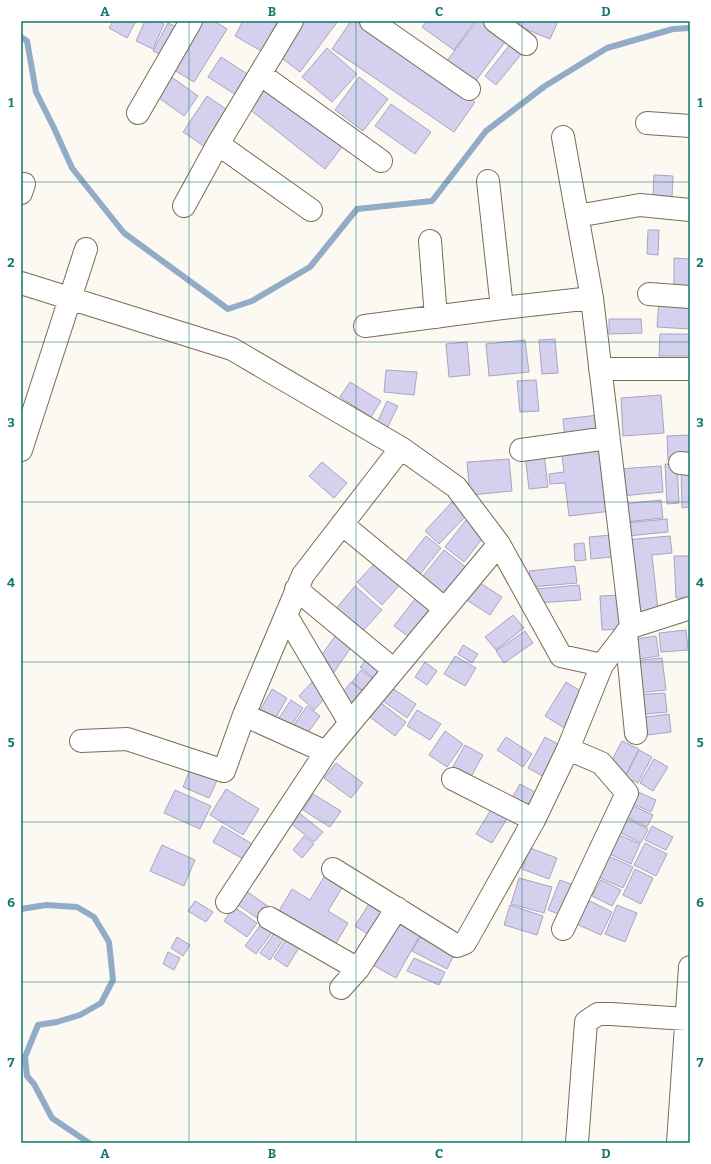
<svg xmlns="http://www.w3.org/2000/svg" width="711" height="1164" viewBox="0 0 711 1164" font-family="Bitter,serif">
<rect width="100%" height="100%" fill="#fcf9f3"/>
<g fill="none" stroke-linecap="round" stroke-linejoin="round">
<path stroke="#92abc6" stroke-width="6" d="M 21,37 L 27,41 L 36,92 L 54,128 L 72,168 L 124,233 L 228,309 L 252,301 L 310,267 L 357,209 L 432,201 L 486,131 L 545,86 L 607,48 L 673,29 L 690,28
M 21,909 L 46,905 L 77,907 L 94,917 L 109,942 L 113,980 L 101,1003 L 80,1015 L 57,1022 L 38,1025 L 25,1057 L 27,1076 L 34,1084 L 52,1118 L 89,1143"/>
</g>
<path fill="#d4d0ed" stroke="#a9a4c1" d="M 109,21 L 136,21 L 127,38 L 109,28 L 112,23 Z
M 145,21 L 158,21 L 164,24 L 153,49 L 136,41 Z
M 197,21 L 214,21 L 227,29 L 194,82 L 169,67 Z
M 243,21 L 278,21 L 261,51 L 235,36 Z
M 300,21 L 338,21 L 300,72 L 275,53 Z
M 351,21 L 356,21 L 475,102 L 454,132 L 332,49 Z
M 427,21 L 475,21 L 454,50 L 422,27 Z
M 477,21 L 485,21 L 508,38 L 474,83 L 446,62 Z
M 520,21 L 558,21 L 550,39 L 518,26 Z
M 168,23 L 183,30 L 168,58 L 153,51 Z
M 511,43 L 523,52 L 496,85 L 485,76 Z
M 327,48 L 357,74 L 332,102 L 302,77 Z
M 221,57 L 249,75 L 236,95 L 208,77 Z
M 166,73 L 198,96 L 184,116 L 152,93 Z
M 359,77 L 388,99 L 363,131 L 335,110 Z
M 265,87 L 342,147 L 325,169 L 248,108 Z
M 207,96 L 229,111 L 205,147 L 183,132 Z
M 391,104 L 431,132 L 415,154 L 375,126 Z
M 654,175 L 673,176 L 672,197 L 653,196 Z
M 648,230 L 659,230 L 658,255 L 647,254 Z
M 674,258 L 690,259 L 690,286 L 674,285 Z
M 659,300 L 690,301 L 690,329 L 657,327 Z
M 609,319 L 641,319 L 642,333 L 609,334 Z
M 660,334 L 690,334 L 690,356 L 659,356 Z
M 555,339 L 558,373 L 542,374 L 539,340 Z
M 525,340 L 529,372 L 489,376 L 486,344 Z
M 467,342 L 470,375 L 449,377 L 446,344 Z
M 386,370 L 417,372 L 414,395 L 384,392 Z
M 536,380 L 539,411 L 520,412 L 517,381 Z
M 350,382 L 381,401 L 371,417 L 340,397 Z
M 661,395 L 664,433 L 623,436 L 621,398 Z
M 387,401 L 398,406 L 386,430 L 376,425 Z
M 599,415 L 601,436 L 565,440 L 563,419 Z
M 690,435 L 690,459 L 668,460 L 667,436 Z
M 604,443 L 612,511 L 569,516 L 565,483 L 550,484 L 549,474 L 564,472 L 561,448 Z
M 544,453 L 548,487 L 529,489 L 525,455 Z
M 509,459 L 512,491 L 470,495 L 467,462 Z
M 322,462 L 347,483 L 334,498 L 309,476 Z
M 665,464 L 677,464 L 679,503 L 667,504 Z
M 661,466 L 663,492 L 621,496 L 618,469 Z
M 690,468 L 690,507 L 682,508 L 681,469 Z
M 661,500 L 663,518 L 625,522 L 623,504 Z
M 452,502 L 466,516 L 439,544 L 425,531 Z
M 667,519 L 668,532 L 627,536 L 626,523 Z
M 466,520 L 485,535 L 464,562 L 445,547 Z
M 611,535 L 613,557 L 591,559 L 589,537 Z
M 426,536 L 441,548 L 417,578 L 402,566 Z
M 670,536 L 672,553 L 652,555 L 658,610 L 632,613 L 625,540 Z
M 584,543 L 586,560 L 575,561 L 574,544 Z
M 444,550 L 467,568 L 442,599 L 419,581 Z
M 674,556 L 690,556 L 690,598 L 676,598 Z
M 381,557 L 405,579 L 382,605 L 357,582 Z
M 575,566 L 577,583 L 531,587 L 529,571 Z
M 474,579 L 502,597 L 490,615 L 462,597 Z
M 579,585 L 581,600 L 537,603 L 535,589 Z
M 355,586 L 382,610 L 360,634 L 334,611 Z
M 418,595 L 433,605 L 409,637 L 394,626 Z
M 621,595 L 623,629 L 602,630 L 600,596 Z
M 513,615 L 524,628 L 496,650 L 485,637 Z
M 686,630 L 688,650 L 661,652 L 659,633 Z
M 525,631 L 533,643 L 504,663 L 496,651 Z
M 338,632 L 354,643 L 332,675 L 316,663 Z
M 656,636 L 659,656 L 632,660 L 629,640 Z
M 463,645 L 478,654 L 472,663 L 458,654 Z
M 455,656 L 476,668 L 465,686 L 444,674 Z
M 369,657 L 384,669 L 376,680 L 360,667 Z
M 662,658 L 666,690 L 637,693 L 633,661 Z
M 425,662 L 437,671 L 427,685 L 415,677 Z
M 361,670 L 376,681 L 366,693 L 352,682 Z
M 313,681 L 328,695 L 314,710 L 299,696 Z
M 351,682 L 365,693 L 351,711 L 337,700 Z
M 566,682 L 587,695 L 566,729 L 545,716 Z
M 392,688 L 416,704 L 407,718 L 383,701 Z
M 272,689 L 287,698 L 274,721 L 259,712 Z
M 665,693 L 667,712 L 636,715 L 634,695 Z
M 291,700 L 303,708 L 289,729 L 277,721 Z
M 381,703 L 406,722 L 395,736 L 370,717 Z
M 307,706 L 320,716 L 307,734 L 294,725 Z
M 417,710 L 441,724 L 430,740 L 407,726 Z
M 669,714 L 671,732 L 640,736 L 638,718 Z
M 445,731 L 463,744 L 447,767 L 429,755 Z
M 506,737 L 532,754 L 523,767 L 497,750 Z
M 545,737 L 565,748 L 548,779 L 528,768 Z
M 622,741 L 639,749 L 626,775 L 609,766 Z
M 465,745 L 483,755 L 469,780 L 451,770 Z
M 639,750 L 652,757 L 638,783 L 625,777 Z
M 654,759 L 668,767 L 653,791 L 640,783 Z
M 336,763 L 363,783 L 351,798 L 324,778 Z
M 192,765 L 219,776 L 209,798 L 183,787 Z
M 520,784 L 542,796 L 533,812 L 511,800 Z
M 226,789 L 259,809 L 243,835 L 210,815 Z
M 175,790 L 211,806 L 200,829 L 164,813 Z
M 636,791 L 656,800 L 651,812 L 631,803 Z
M 313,794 L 341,811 L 330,827 L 303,810 Z
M 629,804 L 653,815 L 647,827 L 623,815 Z
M 492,808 L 508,817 L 492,843 L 476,834 Z
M 298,812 L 323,832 L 314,842 L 289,822 Z
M 624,817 L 648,829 L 641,843 L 617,831 Z
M 222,826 L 254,845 L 245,860 L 213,842 Z
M 652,826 L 673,837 L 666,850 L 645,840 Z
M 617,834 L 640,844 L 631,864 L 607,853 Z
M 304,836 L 314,844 L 302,858 L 293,850 Z
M 645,843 L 667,854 L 656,876 L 634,865 Z
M 162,845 L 195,860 L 184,886 L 150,871 Z
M 530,848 L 557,858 L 549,879 L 522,869 Z
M 608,856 L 633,867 L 623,888 L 598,877 Z
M 635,869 L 653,878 L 641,904 L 623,895 Z
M 327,872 L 345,883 L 328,911 L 348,923 L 332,950 L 276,916 L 292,889 L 310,900 Z
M 519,878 L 552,887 L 544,913 L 511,904 Z
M 560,880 L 576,886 L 564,916 L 548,910 Z
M 601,880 L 621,890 L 612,906 L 592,896 Z
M 243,889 L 269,907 L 260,920 L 234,902 Z
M 584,898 L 612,912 L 601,935 L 572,922 Z
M 195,901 L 213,912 L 206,922 L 188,911 Z
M 369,904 L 382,913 L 368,934 L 355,926 Z
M 510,905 L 543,916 L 537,935 L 504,925 Z
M 617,905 L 637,913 L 625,942 L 605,934 Z
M 234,907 L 257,923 L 247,937 L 224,921 Z
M 265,919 L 276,927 L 256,954 L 245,946 Z
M 394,921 L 420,935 L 396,978 L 371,964 Z
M 278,928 L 287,934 L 270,960 L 260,953 Z
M 289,935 L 302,943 L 287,967 L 274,958 Z
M 177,937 L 190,945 L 183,956 L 171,948 Z
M 420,937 L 454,955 L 447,969 L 412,951 Z
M 168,952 L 180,958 L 174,970 L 163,964 Z
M 414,958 L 445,972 L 439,985 L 407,971 Z"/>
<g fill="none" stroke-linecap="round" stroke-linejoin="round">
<g stroke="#7b6c54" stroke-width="24">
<path id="minor" d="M 371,21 L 469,89
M 495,21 L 526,44
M 260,74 L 381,161
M 138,113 L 191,21
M 647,123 L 690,126
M 563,137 L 592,298 L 631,627
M 218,144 L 311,210
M 488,181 L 502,308
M 21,193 L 24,184
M 184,206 L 218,144 L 292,21
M 577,216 L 640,205 L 690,210
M 430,241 L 436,317
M 21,283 L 232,349 L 401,448 L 456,487 L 499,544 L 561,656 L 602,665
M 649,294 L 690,297
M 365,326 L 502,308 L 592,298
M 600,369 L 690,369
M 21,450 L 86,249
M 521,450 L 608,438
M 680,463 L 690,464
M 342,524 L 445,609
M 296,589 L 394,670
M 286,615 L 350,723
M 626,633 L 636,733
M 244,715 L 326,752
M 81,741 L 127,739 L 224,771 L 244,715 L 303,575 L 401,448
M 453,779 L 534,820
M 333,869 L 457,946 L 465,943 L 534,820 L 568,749 L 602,665 L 631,627 L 690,608
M 227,902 L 326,752 L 499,544
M 269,918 L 358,969
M 563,929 L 627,793 L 601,763 L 568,749
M 341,988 L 358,969 L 397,908
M 577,1143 L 586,1022 L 598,1014 L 611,1014 L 686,1019
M 678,1143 L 690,967"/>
</g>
<use href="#minor" stroke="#fff" stroke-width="22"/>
</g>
<path fill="none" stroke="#0f766e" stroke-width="1" stroke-opacity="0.55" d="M 189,21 L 189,1143M 356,21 L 356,1143M 522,21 L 522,1143M 21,182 L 690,182M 21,342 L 690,342M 21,502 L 690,502M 21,662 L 690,662M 21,822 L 690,822M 21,982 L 690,982"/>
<rect width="711" height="1164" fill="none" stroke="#ffffff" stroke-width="44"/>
<rect x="22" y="22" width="667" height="1120" fill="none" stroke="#0f766e" stroke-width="1.5"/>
<g font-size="13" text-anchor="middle" font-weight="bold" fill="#0f766e">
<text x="105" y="16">A</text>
<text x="272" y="16">B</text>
<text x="439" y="16">C</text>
<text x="606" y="16">D</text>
<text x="11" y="107">1</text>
<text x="700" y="107">1</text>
<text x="11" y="267">2</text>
<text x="700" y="267">2</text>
<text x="11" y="427">3</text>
<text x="700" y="427">3</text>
<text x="11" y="587">4</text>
<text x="700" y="587">4</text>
<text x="11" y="747">5</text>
<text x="700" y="747">5</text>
<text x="11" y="907">6</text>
<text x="700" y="907">6</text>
<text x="11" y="1067">7</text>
<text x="700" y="1067">7</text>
<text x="105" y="1158">A</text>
<text x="272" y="1158">B</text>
<text x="439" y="1158">C</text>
<text x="606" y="1158">D</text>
</g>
</svg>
